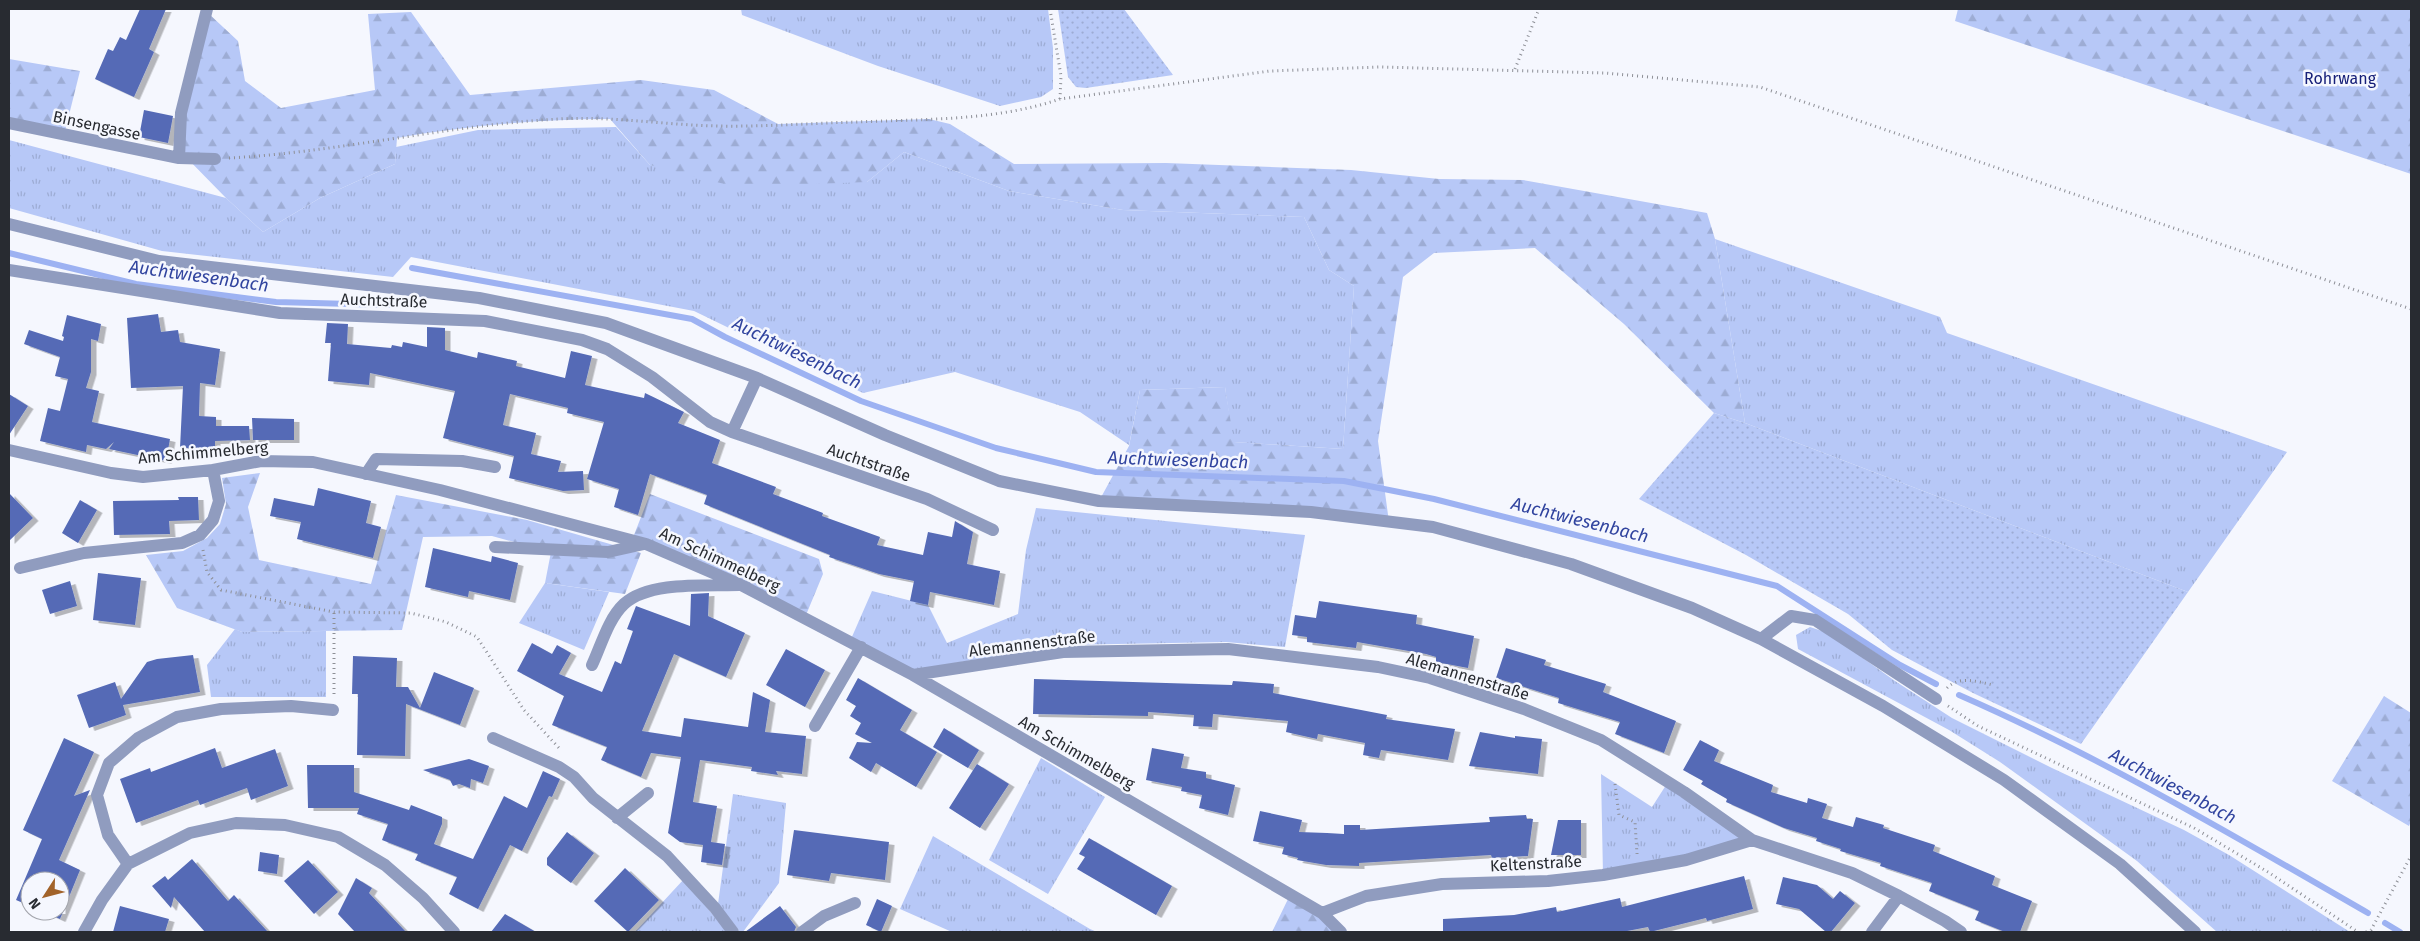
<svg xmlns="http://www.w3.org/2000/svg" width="2420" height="941" viewBox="0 0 2420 941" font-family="'Fira Sans',sans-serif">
<defs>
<pattern id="grass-tufts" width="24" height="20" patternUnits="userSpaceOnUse" patternTransform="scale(1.25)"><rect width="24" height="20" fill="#b7c8f7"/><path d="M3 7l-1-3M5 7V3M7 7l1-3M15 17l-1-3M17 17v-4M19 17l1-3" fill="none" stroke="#9dacd4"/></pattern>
<pattern id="forest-firs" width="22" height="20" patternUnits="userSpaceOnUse" patternTransform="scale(1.25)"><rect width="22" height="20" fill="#b7c8f7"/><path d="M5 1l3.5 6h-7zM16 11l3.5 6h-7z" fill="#9dacd4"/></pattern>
<pattern id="garden-dots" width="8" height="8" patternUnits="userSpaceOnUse" patternTransform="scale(1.25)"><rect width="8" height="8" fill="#b7c8f7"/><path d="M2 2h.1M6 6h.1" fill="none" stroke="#9dacd4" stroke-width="1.8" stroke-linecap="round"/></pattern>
<filter id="shadow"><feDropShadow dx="5.5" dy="3" stdDeviation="0" flood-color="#0004"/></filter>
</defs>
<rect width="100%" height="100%" fill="#f5f7fe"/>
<path fill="url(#grass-tufts)" d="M 741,9 L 1048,9 L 1053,48 L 1053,89 L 1041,97 L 1000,106 L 878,66 L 742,15 Z
M 616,127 L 650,165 L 867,182 L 904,152 L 1009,191 L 1123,210 L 1304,217 L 1329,270 L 1354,286 L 1343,449 L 1233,442 L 1225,387 L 1140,390 L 1129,445 L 1080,412 L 955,372 L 863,393 L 694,311 L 411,257 L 393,277 L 162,251 L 9,208 L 9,140 L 226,198 L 263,232 L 320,198 L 395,164 L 396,147 L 478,130 Z
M 1715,239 L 1940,317 L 1947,333 L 2287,452 L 2188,592 L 1745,423 Z
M 1036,508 L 1305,535 L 1285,647 L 1226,642 L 1063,645 L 913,670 L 851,639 L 872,591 L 928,605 L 947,643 L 1018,614 L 1026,550 Z
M 545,583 L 609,592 L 584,650 L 519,623 Z
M 1810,627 L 1828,633 L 1895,681 L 1952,718 L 2052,768 L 2184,830 L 2229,855 L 2350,932 L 2217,932 L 2137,861 L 2000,762 L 1949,730 L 1798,649 L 1796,635 Z
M 235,629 L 242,632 L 326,631 L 326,697 L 211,697 L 207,665 Z
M 1041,758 L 1105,797 L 1048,894 L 989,860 Z
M 1601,774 L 1652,807 L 1668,782 L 1752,840 L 1603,875 Z
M 733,794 L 786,803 L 779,883 L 743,932 L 740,932 L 718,904 Z
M 933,836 L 1090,929 L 1097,932 L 952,932 L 900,909 Z
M 684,879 L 727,932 L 635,932 Z"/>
<path fill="url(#forest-firs)" d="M 1958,9 L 2411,9 L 2411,174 L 1955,21 Z
M 411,12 L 470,95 L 641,80 L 714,90 L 778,124 L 929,119 L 950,124 L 1014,164 L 1166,163 L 1351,170 L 1439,179 L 1523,180 L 1707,213 L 1715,239 L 1745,423 L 1714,413 L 1624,324 L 1535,248 L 1434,253 L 1403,277 L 1378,441 L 1389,522 L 1099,501 L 1129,446 L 1140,390 L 1225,387 L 1234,442 L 1343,449 L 1354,286 L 1329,270 L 1304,217 L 1123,210 L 1009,191 L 904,152 L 867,182 L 736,187 L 650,165 L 610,119 C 538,119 467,126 397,138 L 395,164 L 320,198 L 263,232 L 226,198 L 180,151 L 183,114 L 208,13 L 238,41 L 245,81 L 281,108 L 375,90 L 368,14 Z
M 9,59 L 80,71 L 65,131 L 9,119 Z
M 260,473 L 248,507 L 259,560 L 371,584 L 396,495 L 527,520 L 641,553 L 625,594 L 545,583 L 551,552 L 492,536 L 423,537 L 402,630 L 242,632 L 177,608 L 146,555 L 183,551 L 207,538 L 220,524 L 226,504 L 222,478 Z
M 650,494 L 819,559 L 823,574 L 806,615 L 634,535 Z
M 2384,696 L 2411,713 L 2411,821 L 2409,826 L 2332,781 Z
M 1289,897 L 1320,916 L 1335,932 L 1272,932 Z"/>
<path fill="url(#garden-dots)" d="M 1058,9 L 1124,9 L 1173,75 L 1086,88 L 1076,87 L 1068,77 Z
M 1714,413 L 1745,423 L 2188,592 L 2081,744 L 1973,693 L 1892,650 L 1848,614 L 1746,555 L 1639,499 Z"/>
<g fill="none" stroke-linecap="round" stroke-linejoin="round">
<path stroke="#9db2f2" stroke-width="6" d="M 9,253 L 136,284 L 276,302 L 389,305
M 412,268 L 692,319 L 725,337 L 861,401 L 996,448 L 1096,472 L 1344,481 L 1434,499 L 1777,586 L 1900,665 L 1936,684
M 1959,695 C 2101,757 2234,836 2368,913
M 2385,923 L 2400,932"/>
</g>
<path fill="#556bb6" filter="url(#shadow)" d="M 140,9 L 166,9 L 149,49 L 154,52 L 134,97 L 95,79 L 108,49 L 113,51 L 120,37 L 126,40 Z
M 144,110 L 173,116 L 168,143 L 139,137 Z
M 158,314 L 161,332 L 178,330 L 180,342 L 220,349 L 215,385 L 200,383 L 199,416 L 216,417 L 216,426 L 249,426 L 250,440 L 215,441 L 215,449 L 180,448 L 183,386 L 131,388 L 127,318 Z
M 67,315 L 101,324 L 98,341 L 91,339 L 91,372 L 86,388 L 99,391 L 92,422 L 170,439 L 166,461 L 109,449 L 114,442 L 106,449 L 87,445 L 86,452 L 40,441 L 48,408 L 60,411 L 68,379 L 55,376 L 60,357 L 24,344 L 29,330 L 63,341 L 64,337 L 62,336 Z
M 327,323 L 348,324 L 347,344 L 391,348 L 392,345 L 402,347 L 403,342 L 427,347 L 427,327 L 445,328 L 445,350 L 477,358 L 478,352 L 517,361 L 516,366 L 565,378 L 571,351 L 592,356 L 585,385 L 644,398 L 645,393 L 684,412 L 678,423 L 720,440 L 712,463 L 776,487 L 773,494 L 823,513 L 822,516 L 880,537 L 877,545 L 923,555 L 928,532 L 952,537 L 955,521 L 973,532 L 967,564 L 1000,571 L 994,605 L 930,592 L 928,605 L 910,601 L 914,581 L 879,574 L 829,557 L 830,555 L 704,504 L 707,495 L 650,474 L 638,515 L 614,507 L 619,489 L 587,479 L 604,422 L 567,413 L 568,408 L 510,394 L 503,425 L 536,433 L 531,454 L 561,461 L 558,472 L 583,471 L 584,490 L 563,491 L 509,478 L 514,456 L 443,438 L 455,391 L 370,373 L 369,385 L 328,381 L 331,343 L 325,343 Z
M 9,394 L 28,406 L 9,435 Z
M 252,418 L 294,419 L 294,440 L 253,440 Z
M 318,488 L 371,501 L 366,523 L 381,527 L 373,558 L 297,539 L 301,522 L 270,516 L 274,498 L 314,506 Z
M 9,493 L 33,518 L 9,541 Z
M 178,497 L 198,497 L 199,520 L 169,521 L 170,534 L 114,535 L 113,501 L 179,500 Z
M 80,500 L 97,510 L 78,543 L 62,533 Z
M 433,548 L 491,562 L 492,556 L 518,563 L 510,600 L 469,591 L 468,597 L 425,587 Z
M 98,573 L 141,578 L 135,625 L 93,620 Z
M 70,581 L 77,606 L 50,614 L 42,590 Z
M 709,593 L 708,616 L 745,633 L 726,677 L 674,654 L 642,731 L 681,737 L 684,718 L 748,727 L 753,692 L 770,700 L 765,732 L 806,736 L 802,774 L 776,771 L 778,775 L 751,771 L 752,767 L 700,760 L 693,802 L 717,806 L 711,842 L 725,844 L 722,865 L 701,862 L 703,845 L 680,842 L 668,833 L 681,757 L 651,753 L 641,777 L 601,760 L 607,747 L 552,725 L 564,696 L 517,671 L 532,643 L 552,654 L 557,645 L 571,653 L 559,674 L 602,692 L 615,661 L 621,664 L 633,631 L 627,629 L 636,606 L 690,626 L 691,594 Z
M 1319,601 L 1417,615 L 1416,624 L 1474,636 L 1468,668 L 1436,662 L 1436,657 L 1426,654 L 1357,642 L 1356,648 L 1307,642 L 1307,637 L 1292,635 L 1295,615 L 1316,618 Z
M 1506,648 L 1546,660 L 1544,665 L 1606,684 L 1603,692 L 1676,721 L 1664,753 L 1615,734 L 1620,722 L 1558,703 L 1559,698 L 1496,678 Z
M 786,649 L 825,670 L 805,707 L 766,685 Z
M 193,655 L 200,692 L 123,705 L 126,715 L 89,728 L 77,695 L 115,682 L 121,699 L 147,662 L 157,659 Z
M 353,656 L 397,658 L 396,687 L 408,687 L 420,708 L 434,672 L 474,688 L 460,725 L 406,704 L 405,756 L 357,755 L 358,694 L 352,694 Z
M 858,678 L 912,710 L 900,730 L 937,752 L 916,787 L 876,763 L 871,772 L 849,758 L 857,742 L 872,743 L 855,734 L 861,723 L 850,716 L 856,706 L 846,700 Z
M 1034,679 L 1232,685 L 1233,681 L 1274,684 L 1273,693 L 1387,715 L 1386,719 L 1455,729 L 1448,760 L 1381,750 L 1379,758 L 1363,755 L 1365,743 L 1318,734 L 1317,739 L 1286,732 L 1288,721 L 1213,714 L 1212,727 L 1193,726 L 1194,715 L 1148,712 L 1148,716 L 1033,714 Z
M 944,728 L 979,750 L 968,768 L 933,747 Z
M 1480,732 L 1515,738 L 1515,736 L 1542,739 L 1538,774 L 1469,766 Z
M 64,738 L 94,752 L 74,796 L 90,790 L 59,860 L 80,870 L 60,919 L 42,911 L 60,911 L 60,881 L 30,881 L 30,906 L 16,900 L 42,839 L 23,830 Z
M 1700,740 L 1719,750 L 1714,761 L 1773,785 L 1771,792 L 1807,803 L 1808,798 L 1827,804 L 1822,818 L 1853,827 L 1856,817 L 1884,825 L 1883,828 L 1935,845 L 1933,851 L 1995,876 L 1992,885 L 2032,901 L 2020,932 L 2005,932 L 1975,920 L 1979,911 L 1929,891 L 1932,883 L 1880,866 L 1881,863 L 1840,851 L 1841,849 L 1816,841 L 1817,838 L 1784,828 L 1726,802 L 1727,799 L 1701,784 L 1703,781 L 1683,770 Z
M 215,748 L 222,768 L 275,749 L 288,786 L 251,800 L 247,788 L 200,805 L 198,800 L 136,823 L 120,779 L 150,768 L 151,772 Z
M 1152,748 L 1184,754 L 1181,768 L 1206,772 L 1206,778 L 1235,785 L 1228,815 L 1199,808 L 1202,795 L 1181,791 L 1182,787 L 1146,780 Z
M 469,759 L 489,766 L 483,783 L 471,779 L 470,788 L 459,784 L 453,786 L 450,780 L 423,770 Z
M 977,764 L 1009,784 L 980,828 L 949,808 Z
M 307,765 L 354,765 L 354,792 L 409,810 L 411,805 L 442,817 L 442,824 L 434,844 L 473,859 L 504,796 L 527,808 L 543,771 L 560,779 L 552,797 L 549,796 L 522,851 L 510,845 L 478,909 L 449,894 L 457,877 L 415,860 L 418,854 L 382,840 L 388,824 L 357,814 L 359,808 L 308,808 Z
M 1260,811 L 1302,820 L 1299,832 L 1327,833 L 1344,834 L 1344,825 L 1360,825 L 1360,830 L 1490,822 L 1489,817 L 1526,815 L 1527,819 L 1533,819 L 1528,856 L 1492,858 L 1491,855 L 1359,863 L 1359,866 L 1326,865 L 1297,860 L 1298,858 L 1282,854 L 1284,847 L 1253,841 Z
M 1558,820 L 1581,820 L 1581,855 L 1551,855 Z
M 794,830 L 889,842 L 885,880 L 831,873 L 829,881 L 787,875 Z
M 567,832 L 594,853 L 571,883 L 547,865 L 547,858 Z
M 1089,838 L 1172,886 L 1156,915 L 1077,869 L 1085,857 L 1079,854 Z
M 260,852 L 279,855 L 277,874 L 258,871 Z
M 192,859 L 228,901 L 234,895 L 268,932 L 205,932 L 174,897 L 171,908 L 152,886 L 165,876 L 168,880 Z
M 308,860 L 338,892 L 314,914 L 284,881 Z
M 625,868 L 659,900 L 628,932 L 594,901 Z
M 1744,876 L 1753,909 L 1707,921 L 1706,918 L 1650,932 L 1648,927 L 1622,932 L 1443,932 L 1443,919 L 1514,915 L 1556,907 L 1557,912 L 1620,898 L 1622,907 Z
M 1783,877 L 1817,885 L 1833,899 L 1840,891 L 1855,903 L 1831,932 L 1826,932 L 1799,909 L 1776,904 Z
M 356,878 L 372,888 L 369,893 L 406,932 L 355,932 L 338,914 Z
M 877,899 L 892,906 L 881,932 L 866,925 Z
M 120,906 L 169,919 L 165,932 L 113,932 Z
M 780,906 L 796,927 L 794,932 L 745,932 Z
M 505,914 L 536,932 L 491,932 Z"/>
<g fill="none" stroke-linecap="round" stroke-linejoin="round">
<path stroke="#8d8f96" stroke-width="3" stroke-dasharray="1 4" stroke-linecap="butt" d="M 1050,9 L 1061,76 L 1060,99
M 1515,69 L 1539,9
M 229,158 C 340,152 448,125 559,119 C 612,116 665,125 718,126 C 764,127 811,123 857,122 C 924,119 996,121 1060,99 L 1270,71 L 1380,67 L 1605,73 L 1760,87 L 2411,309
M 203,550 L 207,572 L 221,590 L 334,612 L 411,613 L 446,622 L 477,637 L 524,710 L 559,748
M 1947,688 C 1960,675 1977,682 1994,685
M 334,694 L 334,612
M 1948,706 L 1978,726 L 2194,828 L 2268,872 L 2358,932
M 1615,784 L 1619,815 L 1635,822 L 1637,854
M 2366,932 L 2371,930 L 2411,856"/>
<path stroke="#909cbf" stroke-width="12" d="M 9,123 L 179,158 L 215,159
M 179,158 L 181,113 L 207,9
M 9,224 L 159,261 L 479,298 L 606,323 L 757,378 L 885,435 L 999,481 L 1099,501 L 1311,512 L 1433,527 L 1571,564 L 1692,608 L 1761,639 L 1883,706 L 2004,780 L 2120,864 L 2195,932
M 9,270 L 280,313 L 485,321 L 582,340 L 607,349 L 652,377 L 710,422 L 732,432 L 927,499 L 993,530
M 732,432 L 757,378
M 9,450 L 111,473 L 143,477 L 213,470 L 261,461 L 313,462 L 440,490 L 646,544 L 741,585 L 913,675 L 1322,913 L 1341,932
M 366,474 L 376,459 L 462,461 L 495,467
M 495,547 L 608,552 L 644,544
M 20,568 L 84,553 L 182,543 L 200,535 L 213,520 L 219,501 L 213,470
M 1761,639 L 1791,616 L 1815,620 L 1936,699
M 592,665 C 601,646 608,619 624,604 C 649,581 705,586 739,585
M 913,675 L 1063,652 L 1228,649 L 1378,667 L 1430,678 L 1524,709 L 1601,740 L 1684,792 L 1752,840 L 1852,873 L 1899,896 L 1945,921 L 1961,932
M 815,726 L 861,647
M 493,738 L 559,767 L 574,777 L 593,798 L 667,856 L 715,908 L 733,932
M 617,818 L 648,793
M 128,864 L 108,835 L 97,795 L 109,763 L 138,738 L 177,717 L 221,709 L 291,706 L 333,710
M 1322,913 L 1366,896 L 1442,884 L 1548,881 L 1603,875 L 1686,860 L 1752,840
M 84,932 L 102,900 L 128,864 L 190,833 L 236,823 L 285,825 L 338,837 L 385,865 L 423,898 L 454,932
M 802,932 L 824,916 L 855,903
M 1872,932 L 1899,896"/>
</g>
<g text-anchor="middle" stroke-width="5" stroke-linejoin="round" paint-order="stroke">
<g font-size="16" fill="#172079" stroke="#f5f7fe">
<text x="2340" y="84">Rohrwang</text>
</g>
<g font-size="16" fill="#282b31" stroke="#f5f7fe">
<text transform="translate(97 125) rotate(12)" y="6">Binsengasse</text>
<text transform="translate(384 300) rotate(2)" y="6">Auchtstraße</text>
<text transform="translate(203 452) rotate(-5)" y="6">Am Schimmelberg</text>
<text transform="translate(869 462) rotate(19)" y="6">Auchtstraße</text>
<text transform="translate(720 559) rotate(25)" y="6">Am Schimmelberg</text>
<text transform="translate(1032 643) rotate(-7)" y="6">Alemannenstraße</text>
<text transform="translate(1468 676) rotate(17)" y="6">Alemannenstraße</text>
<text transform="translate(1077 752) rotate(30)" y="6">Am Schimmelberg</text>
<text transform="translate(1536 863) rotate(-3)" y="6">Keltenstraße</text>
</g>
<g font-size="18" font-style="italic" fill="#31449f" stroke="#f5f7fe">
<text transform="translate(199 276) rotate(8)" y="6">Auchtwiesenbach</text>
<text transform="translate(797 353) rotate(26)" y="6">Auchtwiesenbach</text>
<text transform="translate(1178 460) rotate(2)" y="6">Auchtwiesenbach</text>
<text transform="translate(1580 520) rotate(14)" y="6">Auchtwiesenbach</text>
<text transform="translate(2173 786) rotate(28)" y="6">Auchtwiesenbach</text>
</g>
</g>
<rect width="2420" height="941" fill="none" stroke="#282b31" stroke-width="20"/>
<g transform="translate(45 896) rotate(234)"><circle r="24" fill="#f5f7fe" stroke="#a3a5ac"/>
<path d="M0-4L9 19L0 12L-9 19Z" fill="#a2632a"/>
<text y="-8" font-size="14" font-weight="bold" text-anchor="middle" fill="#282b31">N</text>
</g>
</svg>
